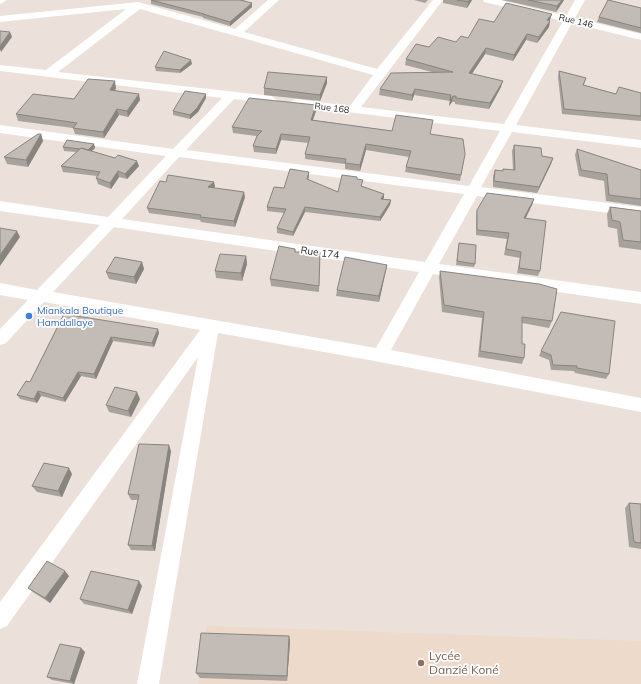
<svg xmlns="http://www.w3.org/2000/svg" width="641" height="684" viewBox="0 0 641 684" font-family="Mulish,sans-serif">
<rect width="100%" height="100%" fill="#ebe0da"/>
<path fill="#eddaca" d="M 207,626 L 641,641 L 641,684 L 198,684 Z"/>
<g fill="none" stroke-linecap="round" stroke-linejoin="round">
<path fill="#fff" fill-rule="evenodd" d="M 0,0 L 7,0 L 0,4 Z
M 268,0 L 279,0 L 244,32 L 377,69 L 433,0 L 443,0 L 361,107 L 504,124 L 563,21 L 484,2 L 483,0 L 500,0 L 566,16 L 575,0 L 585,0 L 575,18 L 641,34 L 641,40 L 572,23 L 516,125 L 641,140 L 641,148 L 512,132 L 481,187 L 641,207 L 641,217 L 477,196 L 439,264 L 641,292 L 641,304 L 433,274 L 391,350 L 641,398 L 641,412 L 380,362 L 218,333 L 159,684 L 137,684 L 198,357 L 7,626 L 0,629 L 0,602 L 200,330 L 44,302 L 6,343 L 0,345 L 0,329 L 28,300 L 0,295 L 0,283 L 37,290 L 100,225 L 0,211 L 0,201 L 108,217 L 166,156 L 0,133 L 0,125 L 173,149 L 222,98 L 0,71 L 0,65 L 46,70 L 126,9 L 0,22 L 0,16 L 138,2 L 235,29 ZM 140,9 L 373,75 L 350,106 L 296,99 L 292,101 L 290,103 L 292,105 L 500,131 L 469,186 L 186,150 L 234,99 L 271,104 L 277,100 L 271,96 L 58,72 ZM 179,157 L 464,194 L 425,262 L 122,219 ZM 114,227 L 419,272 L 376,348 L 53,292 Z"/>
</g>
<path fill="#a8a29d" d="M 151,0 L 245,0 L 244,1 L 252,3 L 252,7 L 230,26 L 203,18 L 203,17 L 151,4 Z
M 414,0 L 428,0 L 425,3 Z
M 443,0 L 472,0 L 467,8 L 443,3 Z
M 502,0 L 564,0 L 556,12 Z
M 641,8 L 641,33 L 597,22 L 599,17 Z
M 552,14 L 549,21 L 550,21 L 549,27 L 537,43 L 526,40 L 513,61 L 485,54 L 472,74 L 501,87 L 489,109 L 455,104 L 455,102 L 452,102 L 449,106 L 450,101 L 414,95 L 412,101 L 379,95 L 380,89 L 432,72 L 405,65 L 406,59 L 429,47 L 456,42 L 468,38 L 494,22 Z
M 192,64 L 180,73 L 156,71 L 155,67 Z
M 559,71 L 586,78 L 584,85 L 616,94 L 641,93 L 641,121 L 562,114 L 558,77 Z
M 327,83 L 320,101 L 264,95 L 264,88 Z
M 116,88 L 115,90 L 140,100 L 128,117 L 119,115 L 104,138 L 75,134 L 73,128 L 18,121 L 16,114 Z
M 206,98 L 198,112 L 190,119 L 173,115 L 173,111 Z
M 316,111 L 313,120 L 392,131 L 431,134 L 465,154 L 460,181 L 405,172 L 406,167 L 409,157 L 366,150 L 360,171 L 345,169 L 345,164 L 305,159 L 305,154 L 308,143 L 281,140 L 276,154 L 254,152 L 253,146 L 257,136 L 233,133 L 232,127 Z
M 41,134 L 43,141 L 28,167 L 7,164 L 4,157 Z
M 94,144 L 95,148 L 91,151 L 139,166 L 127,179 L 119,177 L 111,189 L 98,184 L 96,178 L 97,176 L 63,172 L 61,166 L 76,152 L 64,151 L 63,147 Z
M 514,145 L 542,156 L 553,158 L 551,164 L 537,193 L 493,187 L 493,176 L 495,170 L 502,171 L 503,169 L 513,170 L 512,151 Z
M 577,149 L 641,170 L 641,206 L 606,201 L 604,181 L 579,176 L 575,155 Z
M 309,172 L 309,176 L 308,180 L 338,192 L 357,177 L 357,179 L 362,186 L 384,194 L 384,198 L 383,199 L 391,200 L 390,205 L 380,221 L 305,212 L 293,236 L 277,233 L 277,228 L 284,213 L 267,211 L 267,207 L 284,188 Z
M 166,182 L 214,182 L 215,187 L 214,188 L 245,197 L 235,227 L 201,222 L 200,220 L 149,213 L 147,208 Z
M 534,199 L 532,205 L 525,218 L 540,271 L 538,276 L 517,273 L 520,258 L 504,255 L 507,239 L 476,235 L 476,216 L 477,210 Z
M 610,207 L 641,211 L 641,250 L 619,247 L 617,229 L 608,227 L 607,214 Z
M 459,243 L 475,264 L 474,267 L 456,265 Z
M 295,249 L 296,252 L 320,252 L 319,292 L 271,286 L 270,279 Z
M 246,256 L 247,264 L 242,281 L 216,278 L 215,271 Z
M 142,262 L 144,269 L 136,284 L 109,279 L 106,272 Z
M 387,265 L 386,270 L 379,302 L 336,296 L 337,290 Z
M 440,271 L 552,321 L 549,328 L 522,323 L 522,344 L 524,358 L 522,364 L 478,357 L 482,318 L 442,312 L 439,277 Z
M 64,314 L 159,333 L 154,347 L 113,341 L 96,379 L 81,376 L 65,402 L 41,396 L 37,403 L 20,399 L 17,395 L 30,382 Z
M 541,351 L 609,374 L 606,379 L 575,373 L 574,371 L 551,370 L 549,360 L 539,356 Z
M 140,399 L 131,417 L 109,412 L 106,405 Z
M 171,451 L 155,551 L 131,550 L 128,545 L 138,500 L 131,500 L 128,494 Z
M 72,474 L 62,497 L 37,492 L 32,486 Z
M 629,503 L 641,504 L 641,549 L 629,547 L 625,508 Z
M 69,576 L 50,603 L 33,592 L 28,588 Z
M 142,586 L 132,614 L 84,604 L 80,599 Z
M 289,636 L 290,642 L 287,681 L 200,678 L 196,673 Z
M 85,652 L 74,684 L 52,680 L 47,677 Z"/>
<path fill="#88847f" d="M 470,0 L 472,0 L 467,8 L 468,2 Z
M 562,0 L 564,0 L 556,12 L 557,6 Z
M 252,3 L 252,7 L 230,26 L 230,22 Z
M 552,14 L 550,20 L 546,26 L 547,20 Z
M 550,21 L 549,27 L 537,43 L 539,37 Z
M 10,32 L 12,37 L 1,52 L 0,49 L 0,46 Z
M 527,34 L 526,40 L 513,61 L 514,55 Z
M 486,48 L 485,54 L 468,79 L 469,73 Z
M 191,60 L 192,64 L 180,73 L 180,70 Z
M 327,77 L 327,83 L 320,101 L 320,95 Z
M 115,81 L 116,88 L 112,96 L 110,90 Z
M 503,81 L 501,87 L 489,109 L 490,103 Z
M 415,89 L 414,95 L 412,101 L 412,95 Z
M 139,94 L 140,100 L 128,117 L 127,111 Z
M 206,94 L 206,98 L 198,112 L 190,119 L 190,115 Z
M 453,96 L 452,102 L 449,106 L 450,100 Z
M 316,105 L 316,111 L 311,125 L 311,120 Z
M 117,109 L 119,115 L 104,138 L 103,132 Z
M 41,134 L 43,141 L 28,167 L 26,160 Z
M 281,134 L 281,140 L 276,154 L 276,149 Z
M 94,144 L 95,148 L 89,154 L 88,150 Z
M 366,144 L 366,150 L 360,171 L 360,165 Z
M 553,158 L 551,164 L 537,193 L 539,187 Z
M 137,161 L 139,166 L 127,179 L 125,174 Z
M 118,171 L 119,177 L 111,189 L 110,183 Z
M 309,172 L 309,176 L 307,184 L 307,179 Z
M 214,182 L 215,187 L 209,192 L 208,187 Z
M 244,192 L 245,197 L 235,227 L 234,221 Z
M 384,194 L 384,198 L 380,203 L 381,199 Z
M 534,199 L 532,205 L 523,224 L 524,218 Z
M 391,200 L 390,205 L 380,221 L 380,217 Z
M 305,207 L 305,212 L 293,236 L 293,232 Z
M 17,231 L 20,237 L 0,266 L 0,255 Z
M 246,256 L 247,264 L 242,281 L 241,273 Z
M 142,262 L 144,269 L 136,284 L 134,277 Z
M 387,265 L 386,270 L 379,302 L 379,296 Z
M 158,329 L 159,333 L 154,347 L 152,343 Z
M 111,337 L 113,341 L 96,379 L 94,374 Z
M 78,372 L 81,376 L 65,402 L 63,398 Z
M 38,391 L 41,396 L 37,403 L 34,399 Z
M 137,392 L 140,399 L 131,417 L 128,411 Z
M 169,445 L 171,451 L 155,551 L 152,546 Z
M 69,468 L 72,474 L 62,497 L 58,491 Z
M 65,571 L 69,576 L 50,603 L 45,598 Z
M 139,581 L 142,586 L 132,614 L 128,610 Z
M 289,636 L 290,642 L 287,681 L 287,676 Z
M 81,648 L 85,652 L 74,684 L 70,681 Z"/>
<path fill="#c3bcb6" stroke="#88847f" d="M 151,0 L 240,0 L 252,3 L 230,22 L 203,14 L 204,14 Z
M 457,0 L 470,0 L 468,2 Z
M 528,0 L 562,0 L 557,6 Z
M 608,0 L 641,8 L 641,28 L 599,17 Z
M 506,3 L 552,14 L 547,20 L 550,21 L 539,37 L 527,34 L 514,55 L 486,48 L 469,73 L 503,81 L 490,103 L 456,98 L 456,96 L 453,96 L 450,100 L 451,95 L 415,89 L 412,95 L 380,89 L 391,73 L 453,72 L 406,59 L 416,44 L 429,47 L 438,37 L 456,42 L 461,36 L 468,38 L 479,19 L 494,22 Z
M 0,31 L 10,32 L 0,46 Z
M 164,51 L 191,60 L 180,70 L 155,67 Z
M 559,71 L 586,78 L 583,85 L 616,94 L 619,87 L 641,93 L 641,116 L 564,109 Z
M 268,72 L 327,77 L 320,95 L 264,88 Z
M 88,79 L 115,81 L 110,90 L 139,94 L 127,111 L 117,109 L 103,132 L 73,128 L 77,123 L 16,114 L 33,94 L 74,99 Z
M 185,91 L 206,94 L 197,108 L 190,115 L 173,111 Z
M 249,98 L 316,105 L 311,120 L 392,131 L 396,115 L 433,120 L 430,134 L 463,139 L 465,154 L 461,175 L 406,167 L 411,151 L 366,144 L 360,165 L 345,163 L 346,159 L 305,154 L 310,137 L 281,134 L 276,149 L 253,146 L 257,136 L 262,131 L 232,127 Z
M 38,134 L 41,134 L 26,160 L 4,157 Z
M 67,140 L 94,144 L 88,150 L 81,148 L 80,149 L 63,147 Z
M 514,145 L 541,148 L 542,156 L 553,158 L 539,187 L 494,181 L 495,170 L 503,171 L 503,169 L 515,170 Z
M 81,148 L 115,158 L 118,155 L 137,161 L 125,174 L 118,171 L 110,183 L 96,178 L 100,172 L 61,166 Z
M 577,149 L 641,170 L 641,199 L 609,195 L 607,174 L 581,170 Z
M 290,169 L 309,172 L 307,179 L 338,192 L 342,175 L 357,177 L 357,179 L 363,180 L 361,186 L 384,194 L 381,199 L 391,200 L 380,217 L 305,207 L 293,232 L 277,228 L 286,209 L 267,207 L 274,187 L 284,188 Z
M 168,175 L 214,182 L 208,187 L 244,192 L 234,221 L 200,217 L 201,215 L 147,208 L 160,181 L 166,182 Z
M 487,193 L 534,199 L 524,218 L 546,221 L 540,271 L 519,268 L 521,252 L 506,249 L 509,233 L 477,230 L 477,210 Z
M 610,207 L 641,211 L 641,242 L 623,240 L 620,222 L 612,220 Z
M 0,228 L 17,231 L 0,255 Z
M 459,243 L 476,245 L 475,264 L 457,261 Z
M 279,246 L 295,249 L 295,252 L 320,252 L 319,286 L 270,279 Z
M 220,254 L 246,256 L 241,273 L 215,271 Z
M 115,257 L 142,262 L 134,277 L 106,272 Z
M 345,257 L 387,265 L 379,296 L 337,290 Z
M 440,271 L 539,284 L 557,289 L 552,321 L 522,317 L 522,344 L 525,344 L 524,358 L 480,351 L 484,312 L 444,305 Z
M 561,312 L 615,321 L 609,374 L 577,368 L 577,366 L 553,365 L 551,355 L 541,351 Z
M 64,314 L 158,329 L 152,343 L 111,337 L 94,374 L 78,372 L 63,398 L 38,391 L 34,399 L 17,395 L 26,381 L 30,382 Z
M 115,387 L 137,392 L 128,411 L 106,405 Z
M 139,444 L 169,445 L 152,546 L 128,545 L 139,495 L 128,494 Z
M 44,463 L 69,468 L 58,491 L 32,486 Z
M 629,503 L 641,504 L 641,543 L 634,542 Z
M 47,561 L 65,571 L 45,598 L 28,588 Z
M 91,571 L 139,581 L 128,610 L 80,599 Z
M 201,633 L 289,636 L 287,676 L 196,673 Z
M 60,644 L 81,648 L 70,681 L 47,677 Z"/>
<circle fill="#3f7fe0" stroke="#fff" stroke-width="1.5" cx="29" cy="316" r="4"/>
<circle fill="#8d6e63" stroke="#fff" stroke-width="1.5" cx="421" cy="663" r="4"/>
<g text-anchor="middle" stroke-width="3.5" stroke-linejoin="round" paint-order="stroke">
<g font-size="9" fill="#292929" stroke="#fff">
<text transform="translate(576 21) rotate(13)" y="3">Rue 146</text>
<text transform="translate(332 108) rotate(7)" y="3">Rue 168</text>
</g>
<g font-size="10" fill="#292929" stroke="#fff">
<text transform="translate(320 252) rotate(8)" y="4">Rue 174</text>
</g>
<g font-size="10" fill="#366cbe" stroke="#fff" text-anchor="start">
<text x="37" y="314">Miankala Boutique<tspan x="37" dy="12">Hamdallaye</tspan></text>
</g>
<g font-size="12" fill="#785e54" stroke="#fff" text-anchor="start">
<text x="429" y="660">Lycée<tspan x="429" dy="14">Danzié Koné</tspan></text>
</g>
</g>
</svg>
